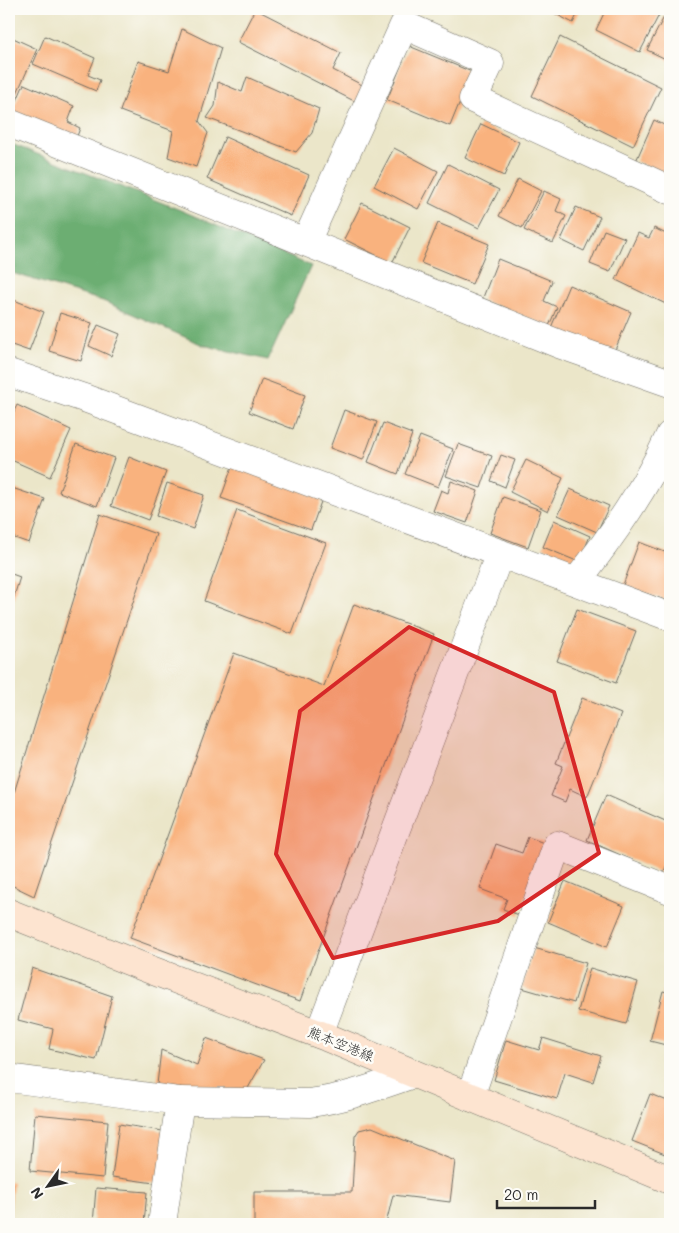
<svg xmlns="http://www.w3.org/2000/svg" width="679" height="1233" viewBox="0 0 679 1233" font-family="Mali,'Klee One',sans-serif">
<rect width="100%" height="100%" fill="#fdfcf7"/>
<filter id="ink" filterUnits="userSpaceOnUse"><feTurbulence type="fractalNoise" baseFrequency=".02" numOctaves="2"/><feDisplacementMap in="SourceGraphic" scale="10" xChannelSelector="R" yChannelSelector="G"/><feConvolveMatrix kernelMatrix="1 2 1 2 8 2 1 2 1" color-interpolation-filters="sRGB"/></filter>
<filter id="wash" filterUnits="userSpaceOnUse"><feTurbulence type="fractalNoise" baseFrequency=".0096" numOctaves="4" result="noise"/><feDisplacementMap in="SourceGraphic" scale="20" xChannelSelector="R" yChannelSelector="G"/><feGaussianBlur stdDeviation="1.12" result="paint"/><feColorMatrix in="noise" values="0 0 0 0 0 0 0 0 0 0 0 0 0 0 0 0 0 1.4 0 .05"/><feComposite in="paint" operator="in"/></filter>
<g filter="url(#wash)">
<rect width="100%" height="100%" fill="#ebe6c9"/>
<path fill="#6cae72" stroke="#4c6c4e" d="M 9,143 L 178,209 L 311,266 L 268,360 L 203,345 L 103,301 L 9,272 Z"/>
<g id="blocks">
<path fill="#f9b27e" d="M 255,9 L 341,53 L 333,70 L 364,86 L 356,102 L 238,42 Z
M 546,9 L 580,9 L 573,23 Z
M 606,9 L 646,9 L 659,15 L 640,52 L 596,30 Z
M 664,17 L 670,20 L 670,61 L 647,50 Z
M 182,29 L 221,48 L 199,121 L 208,133 L 196,167 L 168,157 L 173,131 L 120,111 L 138,61 L 169,71 Z
M 45,36 L 95,58 L 88,75 L 100,80 L 96,91 L 33,64 Z
M 11,37 L 37,49 L 17,93 L 9,89 L 9,41 Z
M 560,37 L 661,87 L 633,146 L 532,96 Z
M 409,46 L 472,72 L 450,126 L 387,100 Z
M 247,77 L 319,109 L 312,133 L 296,152 L 207,118 L 215,106 L 218,82 L 242,92 Z
M 24,84 L 74,106 L 68,122 L 80,128 L 76,139 L 12,112 Z
M 654,120 L 670,128 L 670,177 L 636,161 Z
M 481,124 L 519,142 L 504,176 L 465,158 Z
M 225,137 L 309,175 L 291,216 L 207,179 Z
M 394,148 L 438,171 L 418,209 L 374,186 Z
M 448,164 L 499,190 L 479,228 L 429,203 Z
M 518,179 L 541,191 L 522,228 L 499,216 Z
M 544,191 L 561,199 L 556,211 L 566,216 L 553,243 L 524,230 Z
M 362,203 L 410,227 L 392,263 L 344,239 Z
M 576,207 L 600,217 L 584,251 L 561,240 Z
M 438,223 L 489,244 L 472,284 L 421,263 Z
M 654,228 L 670,236 L 670,306 L 616,280 L 638,233 L 649,238 Z
M 604,230 L 625,238 L 610,272 L 590,264 Z
M 498,259 L 552,281 L 544,301 L 557,307 L 549,326 L 482,300 Z
M 569,285 L 631,312 L 612,357 L 550,330 Z
M 9,298 L 44,312 L 29,351 L 9,344 Z
M 60,313 L 92,323 L 81,361 L 49,351 Z
M 98,325 L 120,334 L 111,356 L 89,346 Z
M 262,379 L 305,395 L 293,429 L 249,412 Z
M 17,405 L 71,430 L 50,477 L 9,459 L 9,422 Z
M 344,410 L 377,422 L 363,460 L 330,448 Z
M 383,423 L 412,434 L 398,474 L 368,462 Z
M 420,436 L 453,449 L 438,487 L 405,474 Z
M 76,444 L 114,458 L 97,506 L 59,492 Z
M 458,444 L 492,456 L 481,488 L 446,476 Z
M 501,455 L 515,460 L 505,487 L 491,481 Z
M 129,457 L 166,472 L 148,520 L 111,506 Z
M 526,460 L 563,478 L 548,511 L 510,492 Z
M 233,464 L 323,496 L 311,530 L 221,498 Z
M 451,481 L 478,491 L 467,523 L 433,511 L 441,490 L 448,493 Z
M 167,483 L 204,495 L 193,529 L 156,516 Z
M 9,487 L 45,499 L 29,543 L 9,536 Z
M 570,489 L 609,506 L 597,532 L 558,515 Z
M 503,497 L 541,510 L 528,547 L 490,533 Z
M 237,510 L 326,543 L 292,634 L 204,601 Z
M 100,514 L 156,534 L 34,896 L 9,884 L 9,809 Z
M 554,520 L 590,536 L 579,562 L 543,547 Z
M 639,542 L 670,554 L 670,602 L 623,585 Z
M 9,573 L 20,577 L 12,603 L 9,602 Z
M 354,604 L 434,634 L 300,1001 L 130,938 L 234,653 L 324,686 Z
M 577,609 L 636,631 L 616,683 L 557,661 Z
M 582,698 L 621,714 L 587,797 L 570,789 L 565,802 L 551,796 L 563,766 L 556,763 Z
M 606,795 L 670,823 L 670,857 L 663,874 L 587,840 Z
M 528,837 L 544,843 L 519,915 L 503,909 L 507,899 L 480,889 L 496,844 L 522,853 Z
M 565,881 L 624,906 L 607,947 L 548,922 Z
M 534,948 L 586,963 L 574,1003 L 522,988 Z
M 32,968 L 112,996 L 96,1060 L 49,1049 L 53,1029 L 18,1020 Z
M 590,968 L 638,982 L 626,1024 L 578,1011 Z
M 663,991 L 670,993 L 670,1046 L 650,1041 Z
M 206,1038 L 264,1060 L 243,1097 L 156,1093 L 161,1050 L 197,1065 Z
M 543,1038 L 601,1056 L 593,1082 L 565,1073 L 557,1099 L 494,1080 L 506,1040 L 539,1050 Z
M 650,1094 L 670,1102 L 670,1156 L 632,1141 Z
M 35,1114 L 108,1121 L 103,1178 L 30,1171 Z
M 119,1124 L 169,1132 L 161,1184 L 112,1177 Z
M 372,1127 L 455,1161 L 450,1202 L 393,1195 L 386,1224 L 254,1224 L 254,1192 L 352,1192 L 355,1136 L 359,1130 Z
M 9,1182 L 13,1183 L 10,1214 L 9,1214 Z
M 96,1188 L 147,1192 L 144,1224 L 93,1224 Z"/>
</g>
</g>
<g filter="url(#ink)">
<use href="#blocks" fill-opacity="0" stroke="#6e6c62" stroke-width="1"/>
<g fill="none" stroke-linecap="round" stroke-linejoin="round">
<g stroke="#6e6c62" stroke-width="29">
<path id="street" d="M 9,123 L 559,344 L 670,383
M 306,242 L 404,25 L 490,63 L 473,99 L 670,190
M 9,373 L 87,399 L 670,617
M 576,582 C 612,536 646,488 670,435
M 319,1034 L 500,553
M 9,1078 L 180,1101 L 309,1103 C 345,1099 380,1085 414,1074
M 470,1097 L 557,845 L 670,890
M 162,1224 L 180,1101"/>
</g>
<g stroke="#6e6c62" stroke-width="29">
<path id="secondary" d="M 9,913 L 146,968 L 326,1037 L 670,1180"/>
</g>
<use href="#street" stroke="#fff" stroke-width="28"/>
<use href="#secondary" stroke="#fde4d0" stroke-width="28"/>
</g>
</g>
<path fill="#d62828" fill-opacity="0.2" stroke="#d62828" stroke-width="4" stroke-linejoin="round" d="M 409,627 L 554,692 L 599,853 L 498,921 L 333,958 L 276,854 L 300,711 Z"/>
<g text-anchor="middle" stroke-width="5" stroke-linejoin="round" paint-order="stroke">
<g font-size="14" fill="#2b2b2b" stroke="#fdfcf7">
<text transform="translate(341 1044) rotate(22)" y="5">熊本空港線</text>
</g>
</g>
<rect width="679" height="1233" fill="none" stroke="#fdfcf7" stroke-width="30"/>
<g transform="translate(48 1186) rotate(237)" stroke="#fdfcf7" stroke-width="4" paint-order="stroke">
<path d="M0-4L9 19L0 12L-9 19Z" fill="#2b2b2b"/>
<text y="-8" font-size="14" font-weight="bold" text-anchor="middle" fill="#2b2b2b">N</text>
</g>
<path d="M497 1200v8h98v-8" fill="none" stroke="#2b2b2b" stroke-width="2.5"/>
<text x="504" y="1200" font-size="15" fill="#2b2b2b" stroke="#fdfcf7" stroke-width="4" paint-order="stroke">20 m</text>
</svg>
